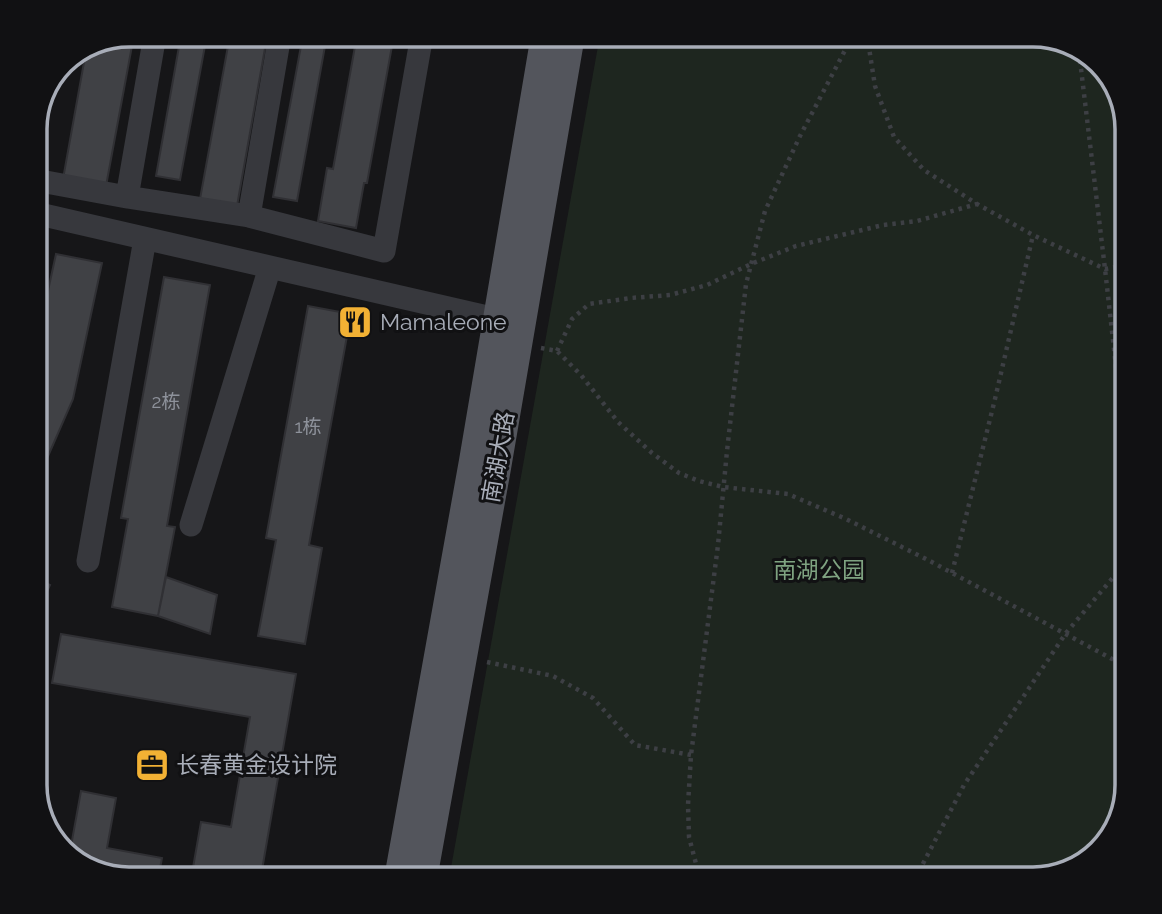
<svg xmlns="http://www.w3.org/2000/svg" width="1162" height="914" viewBox="0 0 1162 914" font-family="Raleway,'Noto Sans SC',sans-serif">
<rect width="100%" height="100%" fill="#161618"/>
<path fill="#1e261f" d="M 600,35 L 1033,35 L 1095,58 L 1127,129 L 1127,785 L 1104,847 L 1033,879 L 449,879 Z"/>
<path fill="#404145" stroke="#303034" stroke-width="2" d="M 129,35 L 134,35 L 106,186 L 63,179 L 86,51 Z
M 181,35 L 207,35 L 180,180 L 156,176 Z
M 230,35 L 263,35 L 267,37 L 237,206 L 200,199 Z
M 303,35 L 327,35 L 297,201 L 273,197 Z
M 357,35 L 394,35 L 367,183 L 364,183 L 356,228 L 318,221 L 327,168 L 333,169 Z
M 56,254 L 102,263 L 73,399 L 35,486 L 35,350 Z
M 164,277 L 210,285 L 167,526 L 175,527 L 158,616 L 112,607 L 128,519 L 121,518 Z
M 308,306 L 351,314 L 309,545 L 322,548 L 305,644 L 258,636 L 276,540 L 266,538 Z
M 166,577 L 217,595 L 210,634 L 158,616 Z
M 35,578 L 50,585 L 36,616 L 35,615 Z
M 61,634 L 296,674 L 262,870 L 244,867 L 242,879 L 191,879 L 201,822 L 231,827 L 250,717 L 52,683 Z
M 81,791 L 116,798 L 107,848 L 162,858 L 158,879 L 129,879 L 69,857 Z"/>
<g fill="none" stroke-linecap="round" stroke-linejoin="round">
<path stroke="#3d3f44" stroke-width="4.5" stroke-dasharray="3.5 5" stroke-linecap="butt" d="M 867,35 L 875,86 L 894,137 L 924,170 L 977,204 L 1033,235 L 1105,269 L 1127,265
M 1079,52 L 1105,269 L 1127,465
M 541,348 L 557,351 L 581,375 L 618,422 L 652,453 L 679,473 L 699,481 L 723,487 L 788,494 L 846,519 L 928,560 L 1127,667
M 557,351 L 572,319 L 589,304 L 631,298 L 670,295 L 707,285 L 751,264 L 796,246 L 883,225 L 917,221 L 977,204
M 952,573 L 995,399 L 1033,235
M 487,662 L 553,676 L 593,698 L 635,745 L 691,755
M 700,879 L 689,837 L 688,805 L 691,755 L 718,545 L 727,451 L 746,284 L 765,211 L 800,136 L 853,35
M 915,879 L 964,785 L 1005,724 L 1066,633 L 1127,561"/>
<path stroke="#37383d" stroke-width="23" d="M 35,180 L 127,197 L 249,216 L 384,251 L 422,35
M 127,197 L 155,35
M 35,213 L 496,319
M 249,216 L 280,35
M 191,525 L 270,267
M 88,561 L 145,239"/>
<path stroke="#53555c" stroke-width="28" d="M 398,879 L 473,461 L 545,35
M 423,879 L 497,468 L 571,35"/>
</g>
<defs>
<g id="restaurant-square" transform="scale(1.75)"><rect x="-9" y="-9" width="18" height="18" rx="4" fill="#f2b134" stroke="#111113"/><path d="M-5-6h1v4h1v-4h1v4h1v-4h1v5L-1.5 .5V6h-2V.5L-5-1ZM5-6V6H3V1.5H1.5Q1.5-4 5-6Z" fill="#111"/></g>
<g id="office-square" transform="scale(1.75)"><rect x="-9" y="-9" width="18" height="18" rx="4" fill="#f2b134" stroke="#111113"/><path d="M-6-3h4V-5.5h4V-3h4V5H-6ZM-1-4.5V-3h2v-1.5ZM-6 0V1H6V0Z" fill="#111"/></g>
</defs>
<g fill-rule="evenodd">
<use href="#restaurant-square" x="355" y="322"/>
<use href="#office-square" x="152" y="765"/>
</g>
<g text-anchor="middle" stroke-width="6" stroke-linejoin="round" paint-order="stroke">
<g font-size="19" fill="#8e929b">
<text x="166" y="408">2栋</text>
<text x="308" y="433">1栋</text>
</g>
<g font-size="23" fill="#a8adb8" stroke="#111113" text-anchor="start">
<text x="380" y="330">Mamaleone</text>
<text x="176" y="773">长春黄金设计院</text>
</g>
<g font-size="23" fill="#a8adb8" stroke="#111113">
<text transform="translate(498 457) rotate(-80)" y="8">南湖大路</text>
</g>
<g font-size="23" fill="#7fa381" stroke="#111113">
<text x="819" y="578">南湖公园</text>
</g>
</g>
<path d="M0 0H1162V914H0ZM129 47H1033A82 82 0 0 1 1115 129V785A82 82 0 0 1 1033 867H129A82 82 0 0 1 47 785V129A82 82 0 0 1 129 47Z" fill="#111113" fill-rule="evenodd"/>
<path fill="none" stroke="#a8adb8" stroke-width="3.5" d="M129 47H1033A82 82 0 0 1 1115 129V785A82 82 0 0 1 1033 867H129A82 82 0 0 1 47 785V129A82 82 0 0 1 129 47Z"/>
</svg>
